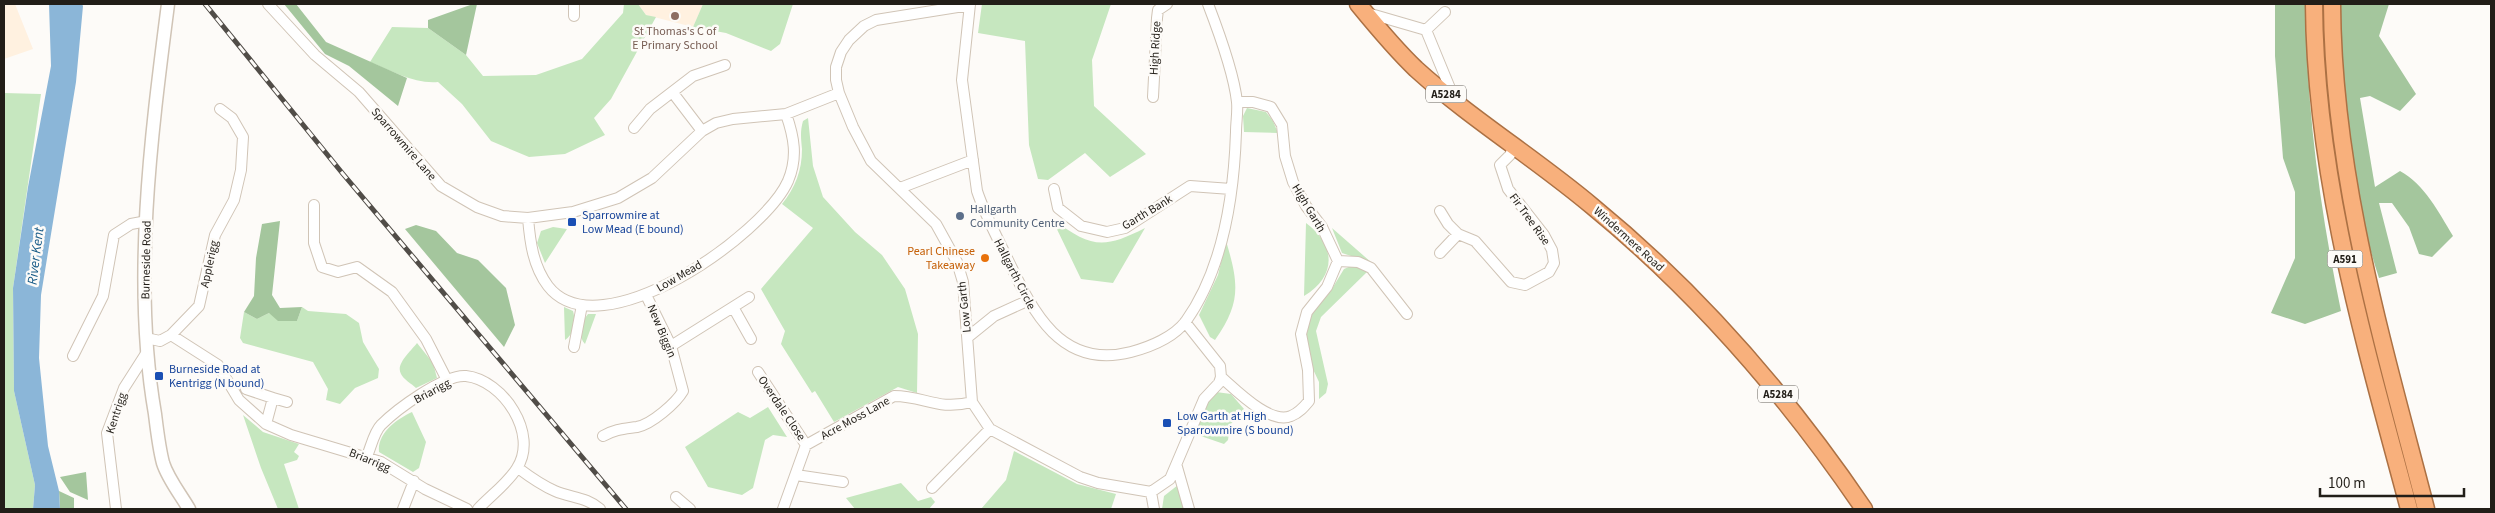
<svg xmlns="http://www.w3.org/2000/svg" width="2495" height="513" viewBox="0 0 2495 513" font-family="'Source Sans 3',sans-serif">
<rect width="100%" height="100%" fill="#fdfbf8"/>
<path fill="#fff1e0" d="M 4,4 L 15,4 L 33,49 L 4,59 Z
M 638,4 L 703,4 L 693,27 L 646,15 Z"/>
<path fill="#c6e7bf" d="M 624,4 L 638,4 L 646,15 L 656,17 L 611,99 L 594,118 L 605,135 L 565,154 L 529,157 L 491,141 L 462,104 L 438,82 C 414,84 392,71 370,62 L 392,27 L 428,28 L 466,55 L 483,76 L 536,75 L 582,59 L 623,13 Z
M 703,4 L 793,4 L 780,44 L 771,51 L 726,33 L 693,27 Z
M 982,4 L 1111,4 L 1092,60 L 1094,106 L 1146,154 L 1110,177 L 1085,153 L 1048,180 L 1038,179 L 1029,145 L 1025,41 L 978,33 Z
M 4,93 L 41,94 L 13,288 L 14,391 L 35,485 L 33,509 L 4,509 Z
M 1247,108 L 1266,112 L 1273,121 L 1278,133 L 1244,132 L 1243,116 Z
M 808,118 L 813,166 L 823,197 L 855,232 L 882,255 L 905,289 L 918,334 L 917,393 L 898,387 L 834,422 L 815,391 L 812,393 L 781,344 L 785,331 L 761,289 L 813,228 L 782,204 C 795,188 802,171 802,149 C 801,139 800,131 803,121 Z
M 1052,219 C 1091,247 1102,250 1145,228 L 1113,283 L 1081,279 Z
M 1306,223 C 1336,245 1337,276 1304,296 Z
M 553,227 L 567,229 L 545,263 L 537,243 L 541,231 Z
M 1332,228 L 1372,263 L 1342,253 Z
M 1226,241 C 1239,284 1241,303 1215,340 L 1210,337 L 1199,315 L 1218,275 Z
M 1351,266 L 1360,267 L 1367,272 L 1321,317 L 1316,331 L 1328,384 L 1326,393 L 1319,399 L 1319,382 L 1311,365 L 1306,331 L 1311,313 L 1330,292 L 1344,269 Z
M 302,307 L 308,311 L 346,314 L 359,323 L 363,342 L 379,369 L 378,378 L 355,388 L 340,404 L 326,400 L 328,389 L 313,362 L 243,343 L 240,338 L 244,312 L 257,319 L 269,313 L 297,321 Z
M 564,307 L 573,311 C 576,322 575,333 565,340 Z
M 588,314 L 596,314 L 585,344 C 577,336 581,322 588,314 Z
M 417,343 L 433,363 L 437,378 L 416,388 C 412,384 403,379 401,374 C 395,364 412,350 417,343 Z
M 1216,392 L 1231,394 L 1244,409 L 1230,425 L 1228,440 L 1224,444 L 1195,434 L 1207,403 Z
M 768,407 L 787,437 L 773,435 L 765,440 L 753,488 L 742,495 L 708,487 L 685,447 L 738,412 L 750,418 Z
M 412,412 L 426,442 L 419,468 L 413,472 L 379,452 C 377,433 397,419 412,412 Z
M 243,415 L 263,432 L 299,444 L 294,452 L 299,456 L 297,460 L 284,464 L 299,509 L 278,509 L 261,468 Z
M 1014,451 L 1077,484 L 1116,494 L 1111,509 L 981,509 L 1006,480 Z
M 901,483 L 918,501 L 931,497 L 935,502 L 929,509 L 855,509 L 846,498 Z
M 1178,485 L 1184,509 L 1162,509 L 1164,496 Z"/>
<path fill="#a4c69d" d="M 284,4 L 296,4 L 326,42 L 407,78 L 398,106 L 349,66 L 325,54 Z
M 473,4 L 477,4 L 466,55 L 428,28 L 428,20 Z
M 2275,4 L 2306,4 C 2306,107 2320,210 2341,311 L 2305,324 L 2271,313 L 2295,258 L 2295,192 L 2283,158 L 2275,56 Z
M 2340,4 L 2389,4 L 2379,36 L 2416,94 L 2400,111 L 2370,96 L 2360,98 L 2375,187 L 2400,171 C 2425,185 2438,211 2453,236 L 2432,257 L 2419,254 L 2409,227 L 2392,203 L 2379,203 L 2397,273 L 2379,278 C 2350,190 2341,96 2340,4 Z
M 280,221 L 272,295 L 280,308 L 302,307 L 297,321 L 278,321 L 269,313 L 257,319 L 244,312 L 254,296 L 256,258 L 262,224 Z
M 416,225 L 436,231 L 457,253 L 478,260 L 506,288 L 515,325 L 504,347 L 405,229 Z
M 86,472 L 88,500 L 70,492 L 60,477 Z
M 59,491 L 74,498 L 74,509 L 60,509 Z"/>
<path fill="#8bb6d8" d="M 49,4 L 82,4 L 83,6 L 76,82 L 41,295 L 39,358 L 48,446 L 59,491 L 60,509 L 33,509 L 35,485 L 14,391 L 13,288 L 28,187 L 51,66 Z"/>
<g fill="none" stroke-linecap="round" stroke-linejoin="round">
<g stroke="#d0c4b6" stroke-width="12">
<path id="minor" d="M 268,4 L 315,55 L 359,92 L 441,186 L 477,207 L 502,216 L 528,218 L 573,212 L 618,198 L 652,178 L 702,131 L 716,123 L 733,119 L 786,114 L 839,93
M 970,4 L 962,80 L 977,191 C 985,215 997,237 1008,260 C 1033,312 1061,370 1131,352 C 1150,347 1174,337 1186,321 C 1223,269 1234,194 1236,132 C 1236,122 1238,112 1237,102 C 1234,74 1218,30 1208,4
M 970,5 L 876,20 L 864,26 L 849,40 L 841,52 L 836,67 L 836,80 L 839,93 L 853,127 L 871,161 L 936,224 L 957,262 L 963,282 L 972,402 L 990,429 L 1080,477 L 1098,483 L 1151,492 L 1170,479 L 1204,399 L 1219,383 L 1221,377
M 1364,12 L 1426,30 L 1454,98
M 574,16 L 574,4
M 1426,30 L 1445,12
M 673,93 L 702,131
M 1153,97 L 1157,18 L 1158,10 L 1167,4
M 634,128 L 650,109 L 693,76 L 725,65
M 900,188 L 973,160
M 1054,189 L 1058,208 L 1081,226 L 1107,232 L 1125,228 L 1190,186 L 1231,189
M 314,205 L 314,243 L 322,267 L 338,272 L 357,267 L 392,292 L 426,339 L 447,380
M 1440,211 L 1448,224 L 1458,234 L 1475,241 L 1511,282 L 1525,285 L 1549,272 L 1554,263 L 1552,250 L 1544,235 L 1508,189 L 1500,165 L 1510,155 L 1514,146
M 528,218 C 530,242 533,266 548,286 C 599,352 764,235 788,181 C 798,157 794,137 786,114
M 1440,253 L 1458,234
M 1338,261 L 1358,262 L 1371,268 L 1407,314
M 733,307 L 751,339
M 1185,322 L 1220,366 L 1221,377 C 1236,390 1270,425 1291,416 C 1299,413 1304,407 1309,401 L 1308,370 L 1301,334 L 1307,312 L 1327,287 L 1338,261 L 1322,227 L 1306,206 L 1293,182 L 1285,156 L 1282,125 L 1271,107 L 1253,102 L 1237,102
M 171,335 L 218,365 L 239,400 L 266,424 L 291,435 L 381,462 L 425,489 L 467,509
M 968,337 L 994,316 L 1027,301
M 146,338 L 160,341 L 171,335 L 199,306 L 215,235 L 234,200 L 241,170 L 243,137 L 232,118 L 220,109
M 671,346 L 749,297
M 574,347 L 582,305
M 73,356 L 103,296 L 114,235 L 131,224 L 147,221
M 758,372 L 806,445
M 246,389 L 273,398 L 266,424
M 273,398 L 287,402
M 603,436 C 616,429 623,429 637,427 C 652,424 676,403 683,391 L 671,346 L 646,295
M 367,456 C 371,447 374,432 381,425 C 396,410 444,374 466,376 C 503,380 539,434 517,468 C 508,483 490,496 478,509
M 1177,467 L 1189,509
M 518,468 C 530,477 541,485 555,491 C 571,498 587,497 600,509
M 796,475 L 843,482
M 932,488 L 990,429
M 1151,492 L 1154,509
M 676,497 L 690,509
M 116,509 L 107,433 L 124,388 L 147,352
M 403,509 L 414,481
M 783,509 L 806,445 L 894,396 C 925,396 937,411 972,402"/>
</g>
<g stroke="#d0c4b6" stroke-width="15">
<path id="tertiary" d="M 168,4 C 151,136 132,282 155,414 C 157,430 159,448 163,463 C 168,479 181,495 189,509"/>
</g>
<g stroke="#ac7144" stroke-width="19">
<path id="trunk" d="M 1358,4 C 1376,26 1395,49 1416,69 C 1471,119 1535,158 1592,206 C 1697,292 1788,397 1864,509
M 2314,4 C 2315,177 2365,344 2409,509
M 2332,4 C 2333,177 2383,343 2426,509"/>
</g>
<use href="#minor" stroke="#fff" stroke-width="10"/>
<use href="#tertiary" stroke="#fff" stroke-width="12"/>
<use href="#trunk" stroke="#f8b07c" stroke-width="16"/>
<g stroke="#514d48" stroke-width="5">
<path id="rail" d="M 205,4 L 343,174 L 626,509"/>
</g>
<use href="#rail" stroke="#fdfbf8" stroke-width="3" stroke-dasharray="9" stroke-linecap="butt"/>
</g>
<circle fill="#8d6e63" stroke="#fdfbf8" stroke-width="2" cx="675" cy="16" r="5"/>
<circle fill="#5c6f8a" stroke="#fdfbf8" stroke-width="2" cx="960" cy="216" r="5"/>
<g fill="#1a4fb4" stroke="#fdfbf8" stroke-width="2">
<rect x="567" y="217" width="10" height="10" rx="2.5"/>
<rect x="154" y="371" width="10" height="10" rx="2.5"/>
<rect x="1162" y="418" width="10" height="10" rx="2.5"/>
</g>
<circle fill="#e8710a" stroke="#fdfbf8" stroke-width="2" cx="985" cy="258" r="5"/>
<g text-anchor="middle" stroke-width="5" stroke-linejoin="round" paint-order="stroke">
<g fill="#fdfbf8" stroke="#64605b" stroke-width="1">
<rect x="1426" y="85.5" width="40" height="17" rx="4"/>
<rect x="2327.5" y="250.5" width="35" height="17" rx="4"/>
<rect x="1758" y="385.5" width="40" height="17" rx="4"/>
</g>
<g font-size="11" font-weight="bold" fill="#221e18">
<text x="1446" y="98">A5284</text>
<text x="2345" y="263">A591</text>
<text x="1778" y="398">A5284</text>
</g>
<g font-size="12" fill="#785e54" stroke="#fdfbf8">
<text x="675" y="35">St Thomas's C of<tspan x="675" dy="14">E Primary School</tspan></text>
</g>
<g font-size="12" fill="#221e18" stroke="#fdfbf8">
<text transform="translate(1155 48) rotate(-87)" y="4">High Ridge</text>
<text transform="translate(404 144) rotate(49)" y="4">Sparrowmire Lane</text>
<text transform="translate(1309 208) rotate(59)" y="4">High Garth</text>
<text transform="translate(1147 212) rotate(-31)" y="4">Garth Bank</text>
<text transform="translate(1530 219) rotate(54)" y="4">Fir Tree Rise</text>
<text transform="translate(1629 239) rotate(42)" y="4">Windermere Road</text>
<text transform="translate(146 260) rotate(-89)" y="4">Burneside Road</text>
<text transform="translate(209 264) rotate(-78)" y="4">Applerigg</text>
<text transform="translate(1015 274) rotate(63)" y="4">Hallgarth Circle</text>
<text transform="translate(679 276) rotate(-30)" y="4">Low Mead</text>
<text transform="translate(964 307) rotate(-96)" y="4">Low Garth</text>
<text transform="translate(662 331) rotate(67)" y="4">New Biggin</text>
<text transform="translate(432 391) rotate(-28)" y="4">Briarigg</text>
<text transform="translate(782 408) rotate(56)" y="4">Overdale Close</text>
<text transform="translate(116 413) rotate(-72)" y="4">Kentrigg</text>
<text transform="translate(855 418) rotate(-29)" y="4">Acre Moss Lane</text>
<text transform="translate(370 460) rotate(22)" y="4">Briarrigg</text>
</g>
<g font-size="12" fill="#4e5e75" stroke="#fdfbf8" text-anchor="start">
<text x="970" y="213">Hallgarth<tspan x="970" dy="14">Community Centre</tspan></text>
</g>
<g font-size="12" fill="#164399" stroke="#fdfbf8" text-anchor="start">
<text x="582" y="219">Sparrowmire at<tspan x="582" dy="14">Low Mead (E bound)</tspan></text>
<text x="169" y="373">Burneside Road at<tspan x="169" dy="14">Kentrigg (N bound)</tspan></text>
<text x="1177" y="420">Low Garth at High<tspan x="1177" dy="14">Sparrowmire (S bound)</tspan></text>
</g>
<g font-size="12" fill="#c56008" stroke="#fdfbf8" text-anchor="end">
<text x="975" y="255">Pearl Chinese<tspan x="975" dy="14">Takeaway</tspan></text>
</g>
<g font-size="14" font-style="italic" fill="#165a86" stroke="#fdfbf8">
<text transform="translate(35 256) rotate(-83)" y="5">River Kent</text>
</g>
</g>
<rect width="2495" height="513" fill="none" stroke="#221e18" stroke-width="10"/>
<path d="M2320 488v8h144v-8" fill="none" stroke="#221e18" stroke-width="2.5"/>
<text x="2328" y="488" font-size="15" fill="#221e18" stroke="#fdfbf8" stroke-width="4" paint-order="stroke">100 m</text>
</svg>
